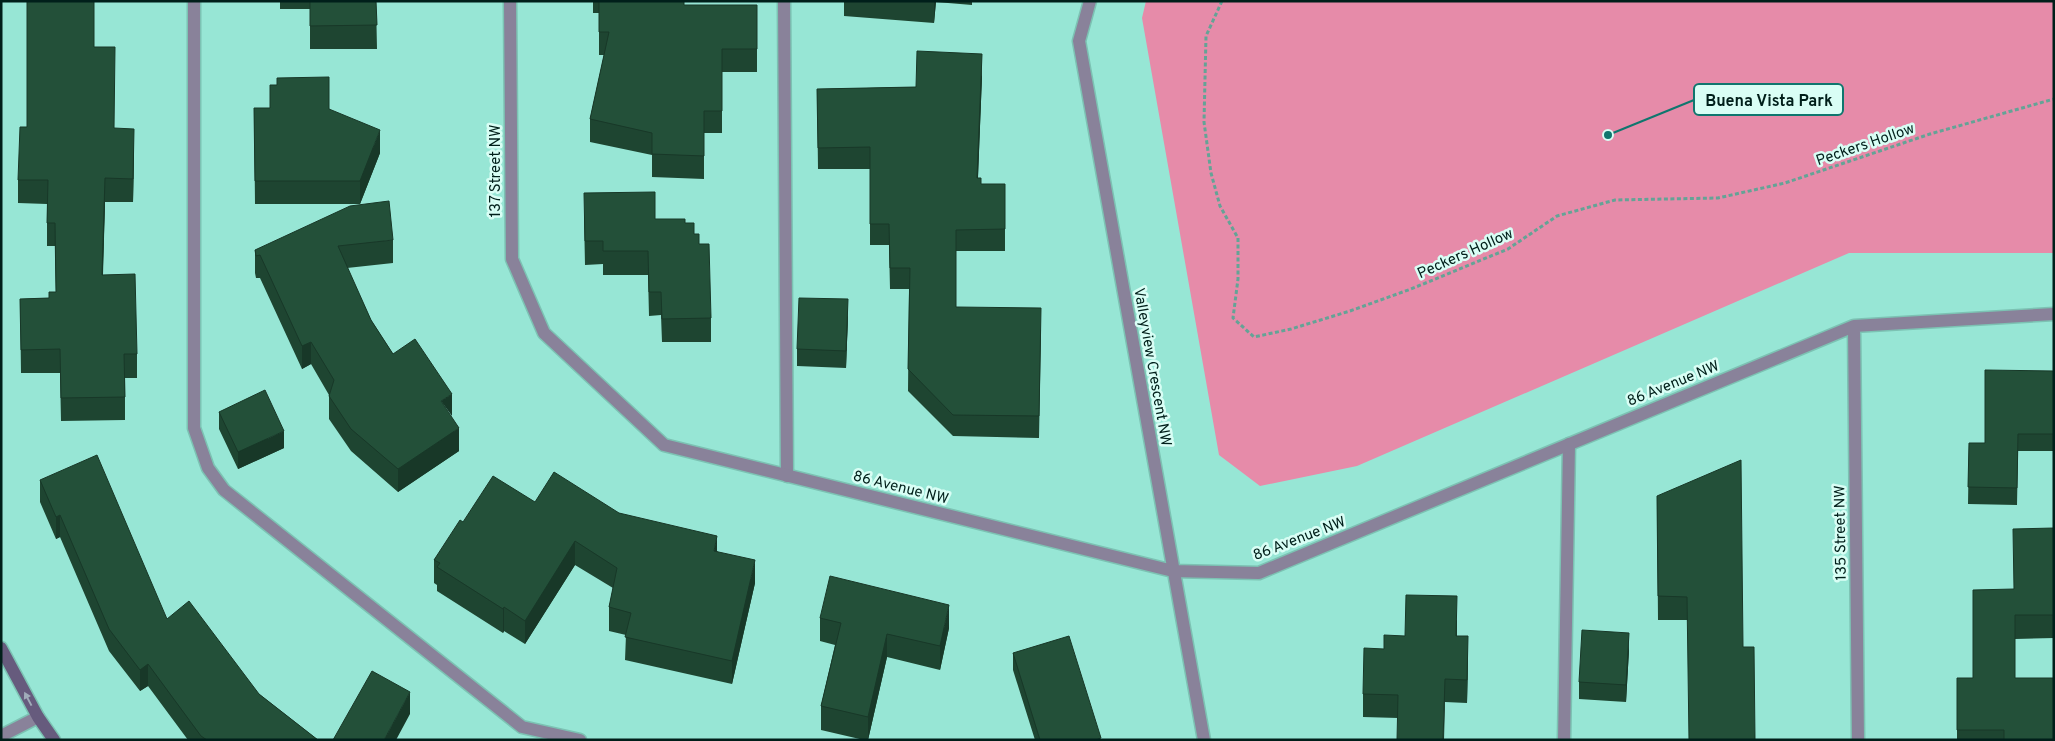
<svg xmlns="http://www.w3.org/2000/svg" width="2055" height="741" viewBox="0 0 2055 741" font-family="Overpass,sans-serif">
<rect width="100%" height="100%" fill="#97e6d5"/>
<path fill="#e68ba9" d="M 1146,1 L 2054,1 L 2054,253 L 1849,253 L 1357,466 L 1260,486 L 1219,455 L 1142,18 Z"/>
<g fill="none" stroke-linecap="round" stroke-linejoin="round">
<g stroke="#7cc2b3" stroke-width="15">
<path id="lane" d="M 194,1 L 194,428 L 208,468 L 224,490 L 522,727 L 580,740
M 784,1 L 787,476
M 1564,740 L 1569,444"/>
</g>
<g stroke="#7cc2b3" stroke-width="15">
<path id="street" d="M 510,1 L 512,259 L 544,333 L 664,445 L 1173,571 L 1259,573 L 1854,326 L 2054,314
M 1090,1 L 1079,41 L 1204,740
M 1854,326 L 1858,740
M 1,736 L 38,717"/>
</g>
<g stroke="#7cc2b3" stroke-width="15">
<path id="secondary" d="M 1,648 L 38,717 L 54,740"/>
</g>
<path stroke="#64a396" stroke-width="3" stroke-dasharray="4 2.5" stroke-linecap="butt" d="M 1222,1 L 1206,36 L 1204,122 L 1211,173 L 1220,206 L 1238,238 L 1238,279 L 1233,318 L 1254,337 L 1291,329 L 1350,311 L 1411,289 L 1508,249 L 1557,216 L 1615,200 L 1718,198 L 1785,183 L 1930,134 L 2054,99"/>
<use href="#lane" stroke="#89829a" stroke-width="12"/>
<use href="#street" stroke="#89829a" stroke-width="12"/>
<use href="#secondary" stroke="#665b7d" stroke-width="12"/>
</g>
<path fill="#1e4531" d="M 280,1 L 376,1 L 377,49 L 310,49 L 310,9 L 280,9 Z
M 593,1 L 684,1 L 684,5 L 757,5 L 757,72 L 722,72 L 722,133 L 704,133 L 704,179 L 652,177 L 652,155 L 590,142 L 590,119 L 604,55 L 599,55 L 599,13 L 593,13 Z
M 844,1 L 972,1 L 972,5 L 936,2 L 934,23 L 844,16 Z
M 94,47 L 114,128 L 134,153 L 133,202 L 105,202 L 103,275 L 137,354 L 137,378 L 125,378 L 125,420 L 61,421 L 60,373 L 21,373 L 20,299 L 49,298 L 56,292 L 55,246 L 47,246 L 47,204 L 18,203 L 18,180 L 27,127 Z
M 982,76 L 978,178 L 981,184 L 1005,184 L 1005,251 L 956,251 L 956,307 L 1041,330 L 1039,438 L 953,436 L 908,391 L 909,289 L 890,289 L 889,245 L 870,245 L 870,169 L 818,169 L 817,89 L 916,87 Z
M 254,108 L 329,109 L 380,153 L 360,204 L 255,204 Z
M 584,216 L 655,219 L 685,223 L 694,234 L 699,244 L 711,318 L 711,342 L 662,342 L 661,315 L 649,316 L 648,275 L 603,275 L 603,264 L 585,265 Z
M 393,240 L 393,263 L 347,268 L 371,320 L 393,354 L 451,417 L 459,451 L 398,492 L 351,451 L 329,419 L 329,395 L 311,364 L 302,369 L 260,278 L 256,278 L 255,273 L 255,250 Z
M 848,316 L 846,368 L 797,366 L 797,349 Z
M 2054,371 L 2054,451 L 2018,451 L 2017,505 L 1968,504 L 1969,443 L 1985,443 Z
M 219,412 L 284,448 L 238,469 L 219,429 Z
M 40,480 L 167,619 L 259,694 L 318,740 L 188,740 L 148,686 L 140,691 L 109,651 L 60,537 L 56,539 L 40,502 Z
M 1657,496 L 1743,647 L 1755,740 L 1687,620 L 1658,620 Z
M 535,502 L 619,513 L 717,551 L 755,583 L 732,684 L 625,660 L 626,635 L 609,631 L 609,607 L 613,588 L 575,565 L 525,644 L 504,631 L 503,633 L 437,591 L 437,585 L 434,583 L 434,560 L 463,522 Z
M 2054,528 L 2054,638 L 2015,639 L 2015,678 L 2054,740 L 1957,740 L 1957,678 L 1973,678 L 2014,589 Z
M 820,618 L 949,628 L 940,670 L 887,657 L 868,740 L 864,740 L 821,730 L 821,706 L 835,645 L 820,641 Z
M 1457,620 L 1457,636 L 1468,660 L 1467,703 L 1445,702 L 1398,718 L 1363,717 L 1363,694 L 1384,649 L 1405,636 Z
M 1629,650 L 1626,702 L 1579,699 L 1579,682 Z
M 1013,653 L 1101,740 L 1035,740 L 1013,670 Z"/>
<path fill="#183828" d="M 934,1 L 936,1 L 934,23 Z
M 982,54 L 982,76 L 977,200 L 977,178 Z
M 134,129 L 134,153 L 133,202 L 133,179 Z
M 380,130 L 380,153 L 360,204 L 360,181 Z
M 105,178 L 105,202 L 102,298 L 102,275 Z
M 848,299 L 848,316 L 846,368 L 846,351 Z
M 311,342 L 311,364 L 302,369 L 302,346 Z
M 452,394 L 452,416 L 441,401 Z
M 459,428 L 459,451 L 398,492 L 398,469 Z
M 284,431 L 284,448 L 238,469 L 238,452 Z
M 60,515 L 60,537 L 56,539 L 56,517 Z
M 717,536 L 717,559 L 714,551 Z
M 575,541 L 575,565 L 525,644 L 525,621 Z
M 755,560 L 755,583 L 732,684 L 732,661 Z
M 949,605 L 949,628 L 940,670 L 940,646 Z
M 504,607 L 504,631 L 503,633 L 503,609 Z
M 1629,633 L 1629,650 L 1626,702 L 1626,685 Z
M 887,634 L 887,657 L 868,740 L 868,717 Z
M 1468,636 L 1468,660 L 1467,703 L 1467,680 Z
M 148,664 L 148,686 L 140,691 L 140,670 Z
M 1445,679 L 1445,702 L 1444,740 L 1443,740 Z
M 410,692 L 410,714 L 396,740 L 384,740 Z"/>
<path fill="#235039" stroke="#183828" d="M 27,1 L 94,1 L 94,47 L 115,47 L 114,128 L 134,129 L 133,179 L 105,178 L 102,275 L 135,274 L 137,354 L 124,354 L 125,397 L 61,398 L 60,349 L 21,350 L 20,299 L 49,298 L 49,292 L 56,292 L 55,223 L 47,223 L 48,180 L 18,180 L 20,127 L 27,127 Z
M 310,1 L 376,1 L 377,25 L 310,26 Z
M 599,1 L 684,1 L 684,5 L 757,5 L 757,49 L 722,49 L 722,111 L 704,111 L 704,156 L 652,154 L 652,133 L 590,119 L 609,32 L 599,32 Z
M 917,51 L 982,54 L 977,178 L 981,178 L 981,184 L 1005,184 L 1005,229 L 956,230 L 956,307 L 1041,308 L 1039,416 L 953,415 L 908,369 L 910,268 L 890,268 L 889,224 L 870,224 L 870,147 L 818,148 L 817,89 L 916,87 Z
M 329,77 L 329,109 L 380,130 L 360,181 L 255,181 L 254,108 L 270,108 L 270,85 L 277,85 L 277,78 Z
M 655,192 L 655,219 L 685,219 L 685,223 L 694,223 L 694,234 L 699,234 L 699,244 L 709,244 L 711,318 L 662,319 L 661,292 L 649,292 L 648,251 L 603,251 L 603,241 L 585,241 L 584,193 Z
M 389,201 L 393,240 L 338,246 L 371,320 L 393,354 L 415,339 L 452,394 L 441,401 L 459,428 L 398,469 L 351,429 L 329,396 L 334,380 L 311,342 L 302,346 L 260,255 L 256,256 L 255,250 L 350,206 Z
M 799,298 L 848,299 L 846,351 L 797,349 Z
M 1985,370 L 2054,371 L 2054,434 L 2018,434 L 2017,488 L 1968,487 L 1969,443 L 1985,443 Z
M 265,390 L 284,431 L 238,452 L 219,412 Z
M 97,455 L 167,619 L 189,601 L 259,694 L 318,740 L 207,740 L 201,736 L 148,664 L 140,670 L 109,629 L 60,515 L 56,517 L 40,480 Z
M 1741,460 L 1743,647 L 1754,647 L 1755,740 L 1689,740 L 1687,597 L 1658,596 L 1657,496 Z
M 554,472 L 619,513 L 717,536 L 714,551 L 755,560 L 732,661 L 625,637 L 631,613 L 609,607 L 617,568 L 575,541 L 525,621 L 504,607 L 503,609 L 437,567 L 440,563 L 434,560 L 460,520 L 463,522 L 493,476 L 535,502 Z
M 2054,528 L 2054,615 L 2015,615 L 2015,678 L 2054,678 L 2054,740 L 2004,740 L 2004,730 L 1957,730 L 1957,678 L 1973,678 L 1973,590 L 2014,589 L 2013,529 Z
M 830,576 L 949,605 L 940,646 L 887,634 L 868,717 L 821,706 L 841,623 L 820,618 Z
M 1406,595 L 1457,596 L 1456,636 L 1468,636 L 1467,680 L 1445,679 L 1443,740 L 1397,740 L 1398,695 L 1363,694 L 1364,648 L 1384,649 L 1384,635 L 1405,636 Z
M 1582,630 L 1629,633 L 1626,685 L 1579,682 Z
M 1069,636 L 1101,738 L 1096,740 L 1040,740 L 1013,653 Z
M 372,671 L 410,692 L 384,740 L 333,740 Z"/>
<defs><path id="oneway-solid" d="M-6-.8H1V-3.2L6.5 0L1 3.2V.8H-6Z" transform="scale(1.25)"/></defs>
<use fill="#a0acb9" href="#oneway-solid" transform="translate(28 699) rotate(-118)"/>
<g text-anchor="middle" stroke-width="5" stroke-linejoin="round" paint-order="stroke">
<g font-size="15" fill="#001f1a" stroke="#d9fef5">
<text transform="translate(1865 144) rotate(-19)" y="5">Peckers Hollow</text>
<text transform="translate(495 171) rotate(-90)" y="5">137 Street NW</text>
<text transform="translate(1465 253) rotate(-24)" y="5">Peckers Hollow</text>
<text transform="translate(1153 367) rotate(80)" y="5">Valleyview Crescent NW</text>
<text transform="translate(1673 383) rotate(-22)" y="5">86 Avenue NW</text>
<text transform="translate(901 487) rotate(14)" y="5">86 Avenue NW</text>
<text transform="translate(1840 533) rotate(-91)" y="5">135 Street NW</text>
<text transform="translate(1299 538) rotate(-21)" y="5">86 Avenue NW</text>
</g>
</g>
<path fill="none" stroke="#0f766e" stroke-width="2" d="M1608 135L1694 100"/>
<circle fill="#0f766e" stroke="#d9fef5" stroke-width="2" cx="1608" cy="135" r="5"/>
<rect fill="#d9fef5" stroke="#0f766e" stroke-width="2" x="1694" y="84" width="149" height="31" rx="5"/>
<g font-size="16" text-anchor="middle" font-weight="bold" fill="#001f1a">
<text x="1769" y="106">Buena Vista Park</text>
</g>
<rect width="2055" height="741" fill="none" stroke="#001f1a" stroke-width="5"/>
</svg>
